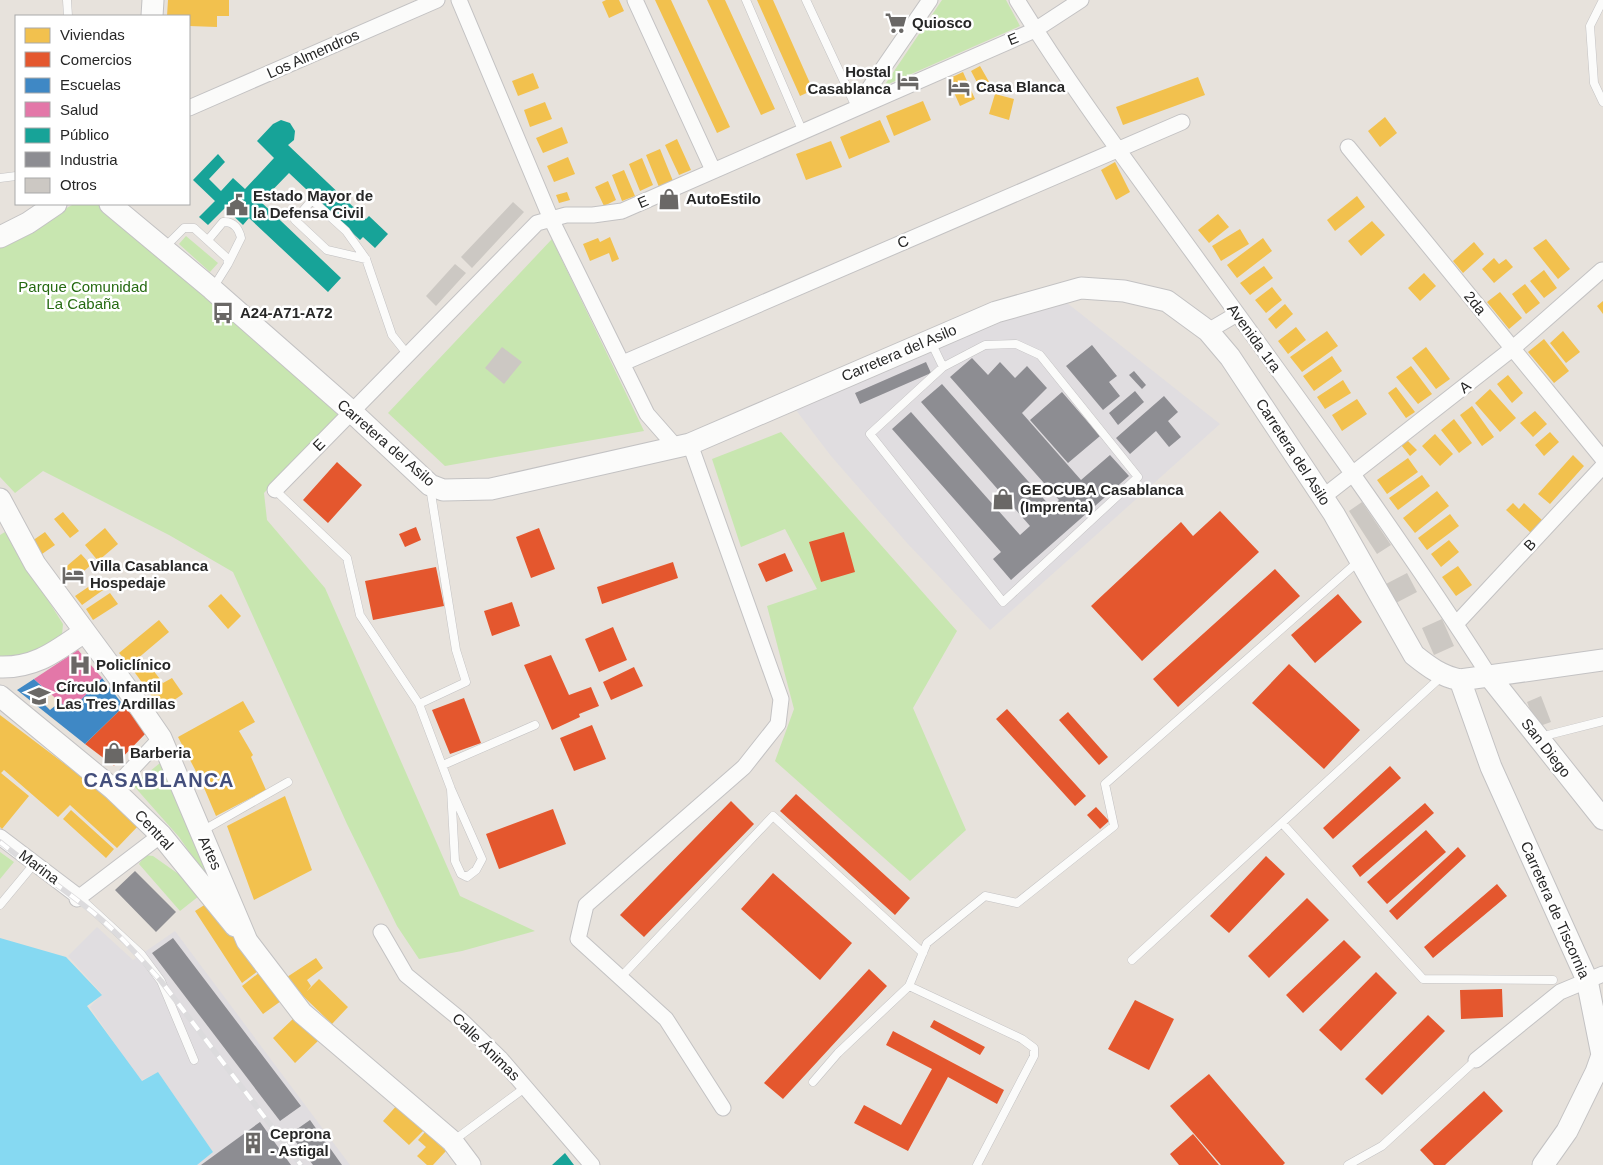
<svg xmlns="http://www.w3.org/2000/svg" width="1603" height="1165" viewBox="0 0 1603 1165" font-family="Helvetica,sans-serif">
<rect width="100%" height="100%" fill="#e7e2dc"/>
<path fill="#e0dde0" d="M 1057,295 L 1220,424 L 990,630 L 907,543 L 831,456 L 789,401 Z
M 97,927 L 133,960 L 175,931 L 350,1165 L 197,1165 L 213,1152 L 158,1072 L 140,1081 L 90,1007 L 102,994 L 68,956 Z"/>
<path fill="#ece1cf" d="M 34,679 L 70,711 L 58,723 L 17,690 Z"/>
<path fill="#c8e6b0" d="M 942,0 L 1006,0 L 1020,26 L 884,86 Z
M 74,204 L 100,204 L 340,413 L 264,493 L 267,520 L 325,588 L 460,896 L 535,931 L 462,951 L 419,959 L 397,926 L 347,824 L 233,572 L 169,535 L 43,471 L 15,493 L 0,477 L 0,244 Z
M 186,236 L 218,263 L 210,272 L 179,244 Z
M 552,239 L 644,431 L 445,466 L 388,413 Z
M 781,432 L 957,631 L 913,708 L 966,830 L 910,881 L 775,761 L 794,709 L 767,606 L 817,589 L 785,529 L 741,547 L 712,459 Z
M 5,532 L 63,624 L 62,635 L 39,652 L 0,659 L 0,535 Z
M 160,763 L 218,893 L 179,837 L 133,785 Z
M 0,852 L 14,862 L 0,879 Z
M 145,855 L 153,856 L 204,892 L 180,911 L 139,864 Z"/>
<path fill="#86d9f2" d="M 0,938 L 66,957 L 102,995 L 87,1006 L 142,1081 L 158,1072 L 213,1152 L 197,1165 L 0,1165 Z"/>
<path fill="#f2c14e" d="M 168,0 L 229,0 L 229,16 L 217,16 L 217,27 L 189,26 L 189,16 L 167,16 Z
M 606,0 L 619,0 L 624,11 L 609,18 L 602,2 Z
M 655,0 L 671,0 L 730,127 L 717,133 Z
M 707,0 L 725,0 L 775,109 L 761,115 Z
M 757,0 L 773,0 L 813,90 L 800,96 Z
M 980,66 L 992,87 L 982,92 L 971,71 Z
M 963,72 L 975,99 L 960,106 L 948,79 Z
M 533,73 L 539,88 L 518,96 L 512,81 Z
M 1198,77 L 1205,95 L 1123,125 L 1116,107 Z
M 995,94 L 1014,99 L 1009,120 L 989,114 Z
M 923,101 L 931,120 L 894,136 L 886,116 Z
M 545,102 L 552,119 L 530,127 L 524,110 Z
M 1385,117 L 1397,133 L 1380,147 L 1368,131 Z
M 880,120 L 890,142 L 849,159 L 840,137 Z
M 562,127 L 568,143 L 543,153 L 536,138 Z
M 677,139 L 691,170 L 679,175 L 665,145 Z
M 831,141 L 842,167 L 806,180 L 796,154 Z
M 660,149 L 673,181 L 659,187 L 646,155 Z
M 568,157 L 575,174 L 554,182 L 547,166 Z
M 642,158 L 653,185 L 640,191 L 629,164 Z
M 1115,162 L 1130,192 L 1116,200 L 1101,170 Z
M 624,170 L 635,196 L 622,201 L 612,175 Z
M 608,181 L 616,200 L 604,206 L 595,187 Z
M 567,192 L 570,200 L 559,203 L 556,195 Z
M 1357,196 L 1365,207 L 1335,231 L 1327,220 Z
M 1218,214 L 1229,227 L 1209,243 L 1198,230 Z
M 1372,221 L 1385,235 L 1361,256 L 1348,241 Z
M 1240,229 L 1249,244 L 1221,261 L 1212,246 Z
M 610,237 L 619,259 L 612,262 L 609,253 L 590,261 L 583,244 L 598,238 L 600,242 Z
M 1263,238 L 1272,251 L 1237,278 L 1227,265 Z
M 1546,239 L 1570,269 L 1558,279 L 1533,248 Z
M 1474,242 L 1484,254 L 1463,273 L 1453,261 Z
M 1494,258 L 1499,264 L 1506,259 L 1513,267 L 1494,283 L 1482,269 Z
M 1264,266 L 1273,278 L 1250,295 L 1240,283 Z
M 1544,270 L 1557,288 L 1544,298 L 1530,281 Z
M 1424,273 L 1436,286 L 1420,301 L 1408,288 Z
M 1525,284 L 1540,303 L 1526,314 L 1512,294 Z
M 1272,287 L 1282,300 L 1266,313 L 1255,300 Z
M 1500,292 L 1522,318 L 1509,329 L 1487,302 Z
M 1603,301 L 1603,314 L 1597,306 Z
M 1285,304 L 1293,314 L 1276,329 L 1268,319 Z
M 1296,327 L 1306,340 L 1288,354 L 1278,341 Z
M 1327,331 L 1338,346 L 1302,372 L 1290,357 Z
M 1563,331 L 1580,352 L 1566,363 L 1550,343 Z
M 1544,339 L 1569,371 L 1554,383 L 1528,352 Z
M 1426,347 L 1450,379 L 1436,389 L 1412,358 Z
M 1332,356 L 1342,371 L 1314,391 L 1303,376 Z
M 1411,366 L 1432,394 L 1418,404 L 1396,377 Z
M 1508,375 L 1523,393 L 1512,403 L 1497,384 Z
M 1343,380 L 1351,393 L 1325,409 L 1317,397 Z
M 1396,387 L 1415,412 L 1406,418 L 1388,393 Z
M 1490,389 L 1516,418 L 1500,432 L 1475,403 Z
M 1357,399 L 1367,414 L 1342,431 L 1332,415 Z
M 1472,406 L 1494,437 L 1482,446 L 1460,415 Z
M 1535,411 L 1547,424 L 1533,437 L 1520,423 Z
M 1454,419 L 1472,443 L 1459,453 L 1441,430 Z
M 1550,432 L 1559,442 L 1544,456 L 1535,445 Z
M 1435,434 L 1453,454 L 1440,466 L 1422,446 Z
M 1407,440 L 1417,450 L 1410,456 L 1401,445 Z
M 1573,455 L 1584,466 L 1550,504 L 1538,494 Z
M 1408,458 L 1418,472 L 1387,494 L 1377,480 Z
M 1422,475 L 1430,486 L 1398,510 L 1389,498 Z
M 1437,491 L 1449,506 L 1415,533 L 1403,518 Z
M 1513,503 L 1519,509 L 1524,503 L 1543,521 L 1531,533 L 1506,510 Z
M 63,512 L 79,531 L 70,538 L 54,519 Z
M 1450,514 L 1459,526 L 1427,550 L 1418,538 Z
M 105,528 L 118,544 L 98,561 L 85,545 Z
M 45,532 L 55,545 L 42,554 L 32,541 Z
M 1449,540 L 1459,552 L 1441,567 L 1431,554 Z
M 81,554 L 91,565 L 71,582 L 61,571 Z
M 1458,566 L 1472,585 L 1456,596 L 1442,577 Z
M 100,579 L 106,588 L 82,605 L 75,596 Z
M 110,593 L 118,604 L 93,620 L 86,609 Z
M 221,594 L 241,616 L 228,629 L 208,606 Z
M 159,620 L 169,632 L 130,665 L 119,653 Z
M 146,661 L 163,683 L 172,678 L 183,694 L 161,709 L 133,670 Z
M 243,701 L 255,722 L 239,731 L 253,755 L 251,757 L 266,790 L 216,816 L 202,783 L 178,737 Z
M 0,715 L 90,783 L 140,824 L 117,848 L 70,805 L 58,817 L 4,770 L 1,773 L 29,796 L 2,829 L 0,827 Z
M 285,796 L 312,870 L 254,900 L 227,826 Z
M 71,810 L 114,849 L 106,858 L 63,819 Z
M 209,902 L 258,971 L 242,983 L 195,911 Z
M 316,958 L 323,968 L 307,980 L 311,986 L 307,991 L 319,979 L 348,1007 L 332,1024 L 303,996 L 287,977 Z
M 260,972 L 281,1001 L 263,1014 L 242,986 Z
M 295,1017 L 319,1040 L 295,1063 L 273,1038 Z
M 398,1104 L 425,1129 L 409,1145 L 383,1121 Z
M 425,1132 L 446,1151 L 433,1165 L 427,1165 L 417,1156 L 426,1147 L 418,1140 Z"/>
<path fill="#e4572e" d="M 337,462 L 362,485 L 328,523 L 303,500 Z
M 1220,511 L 1259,552 L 1142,661 L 1091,606 L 1181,522 L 1193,536 Z
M 416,527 L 421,540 L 405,547 L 399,534 Z
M 539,528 L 555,569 L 531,578 L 516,537 Z
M 844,532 L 855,572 L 821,582 L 809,542 Z
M 785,553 L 793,571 L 766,582 L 758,564 Z
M 673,562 L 678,578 L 602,604 L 597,587 Z
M 436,567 L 444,606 L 373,620 L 365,581 Z
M 1275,569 L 1300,596 L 1178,707 L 1153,679 Z
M 1338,594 L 1362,622 L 1315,663 L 1291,635 Z
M 512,602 L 520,626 L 492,636 L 484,611 Z
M 613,627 L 627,660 L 599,672 L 585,639 Z
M 551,655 L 569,695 L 591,687 L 599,706 L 579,714 L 580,717 L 552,730 L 524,665 Z
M 1289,664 L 1360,730 L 1324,769 L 1252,703 Z
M 634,667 L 643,686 L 611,700 L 603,682 Z
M 464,698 L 481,743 L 450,754 L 432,710 Z
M 124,706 L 147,732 L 114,766 L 85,744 Z
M 1007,709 L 1086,796 L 1075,806 L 996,719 Z
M 1068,712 L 1108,757 L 1099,765 L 1059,720 Z
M 592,725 L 606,759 L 574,771 L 560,738 Z
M 1390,766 L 1401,778 L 1333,839 L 1323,828 Z
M 796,794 L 910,898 L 895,915 L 780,811 Z
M 731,801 L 754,824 L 644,937 L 620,915 Z
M 1425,803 L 1434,813 L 1360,877 L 1352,866 Z
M 1096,807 L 1109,821 L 1100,829 L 1087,815 Z
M 553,809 L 566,844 L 499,869 L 486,834 Z
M 1426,830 L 1446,852 L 1387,904 L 1367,882 Z
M 1458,847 L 1466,856 L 1397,920 L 1389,911 Z
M 1266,856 L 1285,874 L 1229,933 L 1210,916 Z
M 773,873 L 852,943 L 820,980 L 741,909 Z
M 1497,884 L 1507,896 L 1433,958 L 1424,947 Z
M 1307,898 L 1329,920 L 1269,978 L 1248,956 Z
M 1344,940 L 1361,957 L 1303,1013 L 1286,995 Z
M 869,969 L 887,986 L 783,1099 L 764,1083 Z
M 1376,972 L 1397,993 L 1341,1051 L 1319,1030 Z
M 1502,989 L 1503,1017 L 1461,1019 L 1460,990 Z
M 1135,1000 L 1174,1019 L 1149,1070 L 1108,1049 Z
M 1428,1015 L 1445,1031 L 1382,1095 L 1365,1079 Z
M 934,1020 L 985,1047 L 980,1055 L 930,1027 Z
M 893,1031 L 1004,1090 L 997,1104 L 948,1077 L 908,1151 L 854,1123 L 864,1105 L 901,1125 L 932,1069 L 886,1045 Z
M 1209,1074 L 1285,1163 L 1283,1165 L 1221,1165 L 1170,1106 Z
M 1484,1091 L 1503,1111 L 1445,1165 L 1434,1165 L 1420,1150 Z
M 1193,1134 L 1219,1165 L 1179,1165 L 1170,1154 Z"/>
<path fill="#3f88c5" d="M 102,678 L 124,706 L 85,744 L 17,690 L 34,679 L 46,690 L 37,697 L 50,710 L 60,702 L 70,711 Z"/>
<path fill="#e377a8" d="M 78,650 L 102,678 L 70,711 L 34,679 Z"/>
<path fill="#17a398" d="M 281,120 L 290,123 L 295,131 L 294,140 L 288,145 L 366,219 L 369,216 L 388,234 L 375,248 L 363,237 L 360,240 L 289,173 L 261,202 L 341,278 L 328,292 L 249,218 L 243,225 L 225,208 L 208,225 L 199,217 L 215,201 L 193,180 L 218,154 L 225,162 L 209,179 L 221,191 L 233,178 L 245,189 L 274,158 L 257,141 L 273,124 Z
M 565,1153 L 574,1165 L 552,1165 Z"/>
<path fill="#8d8d92" d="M 1092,345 L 1117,376 L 1109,382 L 1120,396 L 1103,410 L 1066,366 Z
M 972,358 L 988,375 L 1000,362 L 1015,378 L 1027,366 L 1047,388 L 1022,413 L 1081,480 L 1110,455 L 1129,476 L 1011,580 L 993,559 L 1001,552 L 892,429 L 911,412 L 1020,535 L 1030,526 L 921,402 L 942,384 L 1051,507 L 1059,500 L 950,377 Z
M 926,362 L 931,373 L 860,404 L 855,393 Z
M 1134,371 L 1146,385 L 1142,389 L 1129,375 Z
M 1135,391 L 1144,402 L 1118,425 L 1109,413 Z
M 1062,392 L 1100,436 L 1068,463 L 1030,420 Z
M 1164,396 L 1178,412 L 1168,421 L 1181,437 L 1169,447 L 1156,431 L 1130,454 L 1116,438 Z
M 135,871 L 176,912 L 156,932 L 115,890 Z
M 173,938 L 301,1106 L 280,1121 L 152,953 Z
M 310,1120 L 342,1165 L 313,1165 L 290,1134 Z
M 260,1122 L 291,1165 L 201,1165 Z"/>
<path fill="#ccc8c3" d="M 513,202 L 524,212 L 472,268 L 461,257 Z
M 455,264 L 466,273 L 436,306 L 426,296 Z
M 502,347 L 522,362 L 504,384 L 485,368 Z
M 1362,502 L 1391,545 L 1377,554 L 1349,511 Z
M 1407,573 L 1417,592 L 1394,604 L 1384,585 Z
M 1442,619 L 1454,646 L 1434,655 L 1422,628 Z
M 1541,696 L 1551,722 L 1537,727 L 1527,702 Z"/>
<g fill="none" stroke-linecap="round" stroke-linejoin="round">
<g stroke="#c3c2c3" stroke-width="9">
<path id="lane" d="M 67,0 L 68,16
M 746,0 L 802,130
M 806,0 L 856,107
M 1603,0 L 1590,26 L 1594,83 L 1603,102
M 0,178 L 16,176
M 208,240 L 223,222 C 234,221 239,229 241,238 L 228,264
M 165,247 L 184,228 L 194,228 L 227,258 L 228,264 L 213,288
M 366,259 L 327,250 L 295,220 L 312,200 L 346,231 L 366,259 L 392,335 L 408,355
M 931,342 L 943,367 L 985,345 L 1016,344 L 1040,355 L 1138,477 L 1003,602 L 870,434 L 943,367
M 275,490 L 347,558 L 360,615 L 419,704 L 451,789 L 482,859 L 476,870 L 467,877 L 461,874 L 455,861 L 451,789
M 419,704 L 466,682 L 456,650 L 430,487
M 1540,737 L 1603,721
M 443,765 L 535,725
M 1282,823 L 1423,979 L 1553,980
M 202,831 L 288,782
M 79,897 L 141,954 L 161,981 L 194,1060
M 0,905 L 34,864
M 1132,960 L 1441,677
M 620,978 L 773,816 L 923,953
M 909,986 L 1022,1039 L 1034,1048 L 1034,1056 L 977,1165
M 813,1082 L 838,1053 L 909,986 L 927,943 L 985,896 L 1017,903 L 1114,826 L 1105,784 L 1360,560
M 453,1141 L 526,1087
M 1348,1165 L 1382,1146 L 1476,1060"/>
</g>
<g stroke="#c3c2c3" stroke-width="17">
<path id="street" d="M 459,0 L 551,219 L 647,414 L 676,447
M 635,0 L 713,170
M 1017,0 C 1068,83 1127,162 1185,242 C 1289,385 1394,527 1490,677
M 857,106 L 930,0
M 189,108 L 437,0
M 1348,147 L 1603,459
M 1208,331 L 1237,314
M 623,363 L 1182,122
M 690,444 L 781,699 L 778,724 L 744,767 L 586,905 L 578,939 L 666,1019 L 723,1108
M 275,490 L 537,223 L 566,215 L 593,215 L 622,211 L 1035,30 L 1081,0
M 1323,497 L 1512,349 L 1602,270
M 1456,624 L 1603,466
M 113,789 L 161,738
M 0,837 L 79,897
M 77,899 L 161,835
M 381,932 L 406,975 L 461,1020 L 500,1058 L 592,1165
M 1476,1060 L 1560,992 L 1603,974"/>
</g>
<g stroke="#c3c2c3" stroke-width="23">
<path id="secondary" d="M 152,16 L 153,0
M 110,204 L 212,289 L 352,412 L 430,485 L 443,490 L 491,489 L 690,444 L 996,312 L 1081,288 L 1124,291 L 1167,301 L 1208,331 L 1230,357 L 1334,514 L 1414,655 C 1429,667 1441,676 1460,680 L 1603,660
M 0,237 L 28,223 L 56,204
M 0,499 L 35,564 L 128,690 L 161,738 L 247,941 L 302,1013 L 452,1141 L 470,1165
M 0,667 C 36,668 56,651 84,632
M 1490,677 L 1603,819
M 1460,680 L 1491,767 L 1587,980 L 1602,1055 L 1596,1072 L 1567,1131 L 1543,1165
M 0,696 L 113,789 L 161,835 L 235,926"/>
</g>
<use href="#lane" stroke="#fbfbfa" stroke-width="8"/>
<use href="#street" stroke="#fbfbfa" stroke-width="15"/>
<use href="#secondary" stroke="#fbfbfa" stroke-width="21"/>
<g stroke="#dcdbdd" stroke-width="5.5">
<path id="rail" d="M 0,842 C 33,869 69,892 102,920 C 123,938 142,960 161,981 L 301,1165"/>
</g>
<use href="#rail" stroke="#fff" stroke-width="4" stroke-dasharray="11" stroke-linecap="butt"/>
</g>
<defs>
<g id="supermarket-bare" transform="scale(1.725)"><path d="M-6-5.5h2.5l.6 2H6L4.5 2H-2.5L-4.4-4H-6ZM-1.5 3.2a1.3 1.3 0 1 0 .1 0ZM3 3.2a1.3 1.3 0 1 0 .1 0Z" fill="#6a6866" stroke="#fff" stroke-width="2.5" paint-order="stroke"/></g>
<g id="hotel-bare" transform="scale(1.725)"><path d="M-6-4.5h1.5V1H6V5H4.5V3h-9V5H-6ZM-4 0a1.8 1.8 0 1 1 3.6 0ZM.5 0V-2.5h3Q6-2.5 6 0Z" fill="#6a6866" stroke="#fff" stroke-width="2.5" paint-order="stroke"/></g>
<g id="shop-bare" transform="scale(1.725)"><path d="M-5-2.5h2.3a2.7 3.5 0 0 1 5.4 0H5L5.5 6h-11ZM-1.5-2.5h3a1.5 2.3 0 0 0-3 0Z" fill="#6a6866" stroke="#fff" stroke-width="2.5" paint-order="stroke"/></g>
<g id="civic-bare" transform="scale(1.725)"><path d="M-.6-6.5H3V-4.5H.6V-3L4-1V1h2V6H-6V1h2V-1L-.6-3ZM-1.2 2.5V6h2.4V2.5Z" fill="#6a6866" stroke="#fff" stroke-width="2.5" paint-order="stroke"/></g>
<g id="bus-bare" transform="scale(1.725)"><path d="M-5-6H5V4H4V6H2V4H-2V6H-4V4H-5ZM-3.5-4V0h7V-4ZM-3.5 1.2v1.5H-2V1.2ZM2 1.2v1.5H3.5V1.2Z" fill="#6a6866" stroke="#fff" stroke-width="2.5" paint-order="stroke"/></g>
<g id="hospital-bare" transform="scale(1.725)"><path d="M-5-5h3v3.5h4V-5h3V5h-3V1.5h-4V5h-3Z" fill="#6a6866" stroke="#fff" stroke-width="2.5" paint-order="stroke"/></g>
<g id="school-bare" transform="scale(1.725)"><path d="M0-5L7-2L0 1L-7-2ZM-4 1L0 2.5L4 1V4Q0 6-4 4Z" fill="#6a6866" stroke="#fff" stroke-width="2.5" paint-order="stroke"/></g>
<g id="building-bare" transform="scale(1.725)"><path d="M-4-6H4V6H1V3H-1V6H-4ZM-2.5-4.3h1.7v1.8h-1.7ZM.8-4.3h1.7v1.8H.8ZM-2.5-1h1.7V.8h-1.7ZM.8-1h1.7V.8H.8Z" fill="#6a6866" stroke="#fff" stroke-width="2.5" paint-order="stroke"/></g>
</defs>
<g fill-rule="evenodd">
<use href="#supermarket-bare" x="896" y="23"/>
<use href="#hotel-bare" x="908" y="81"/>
<use href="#hotel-bare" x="959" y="87"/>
<use href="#shop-bare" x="669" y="199"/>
<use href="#civic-bare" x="237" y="205"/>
<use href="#bus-bare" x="223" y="313"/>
<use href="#shop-bare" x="1003" y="499"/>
<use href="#hotel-bare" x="73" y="575"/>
<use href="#hospital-bare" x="80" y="665"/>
<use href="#school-bare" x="39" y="696"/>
<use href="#shop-bare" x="114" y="753"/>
<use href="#building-bare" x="253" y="1143"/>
</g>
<g text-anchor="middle" stroke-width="5" stroke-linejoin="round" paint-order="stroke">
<g font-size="15" font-weight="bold" fill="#272727" stroke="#fff" text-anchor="start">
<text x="912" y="28">Quiosco</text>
<text x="891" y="77" text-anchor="end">Hostal<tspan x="891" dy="17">Casablanca</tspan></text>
<text x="976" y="92">Casa Blanca</text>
<text x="253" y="201">Estado Mayor de<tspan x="253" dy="17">la Defensa Civil</tspan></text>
<text x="686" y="204">AutoEstilo</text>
<text x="240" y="318">A24-A71-A72</text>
<text x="1020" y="495">GEOCUBA Casablanca<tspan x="1020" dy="17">(Imprenta)</tspan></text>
<text x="90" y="571">Villa Casablanca<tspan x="90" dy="17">Hospedaje</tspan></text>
<text x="96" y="670">Policlínico</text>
<text x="56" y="692">Círculo Infantil<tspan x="56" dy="17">Las Tres Ardillas</tspan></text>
<text x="130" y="758">Barberia</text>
<text x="270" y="1139">Ceprona<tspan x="270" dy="17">- Astigal</tspan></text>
</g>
<g font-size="15" fill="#272727" stroke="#fff">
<text transform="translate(1013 39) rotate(-22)" y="5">E</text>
<text transform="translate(313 54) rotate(-24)" y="5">Los Almendros</text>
<text transform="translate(643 202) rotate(-24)" y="5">E</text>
<text transform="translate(903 242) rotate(-23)" y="5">C</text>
<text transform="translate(1475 303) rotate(51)" y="5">2da</text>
<text transform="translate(1254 338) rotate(54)" y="5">Avenida 1ra</text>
<text transform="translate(899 353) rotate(-23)" y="5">Carretera del Asilo</text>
<text transform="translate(1465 387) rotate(-39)" y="5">A</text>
<text transform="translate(386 443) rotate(41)" y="5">Carretera del Asilo</text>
<text transform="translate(319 445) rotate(-45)" y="5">E</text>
<text transform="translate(1293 452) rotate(57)" y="5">Carretera del Asilo</text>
<text transform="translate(1530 545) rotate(-47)" y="5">B</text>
<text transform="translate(1546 748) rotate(52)" y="5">San Diego</text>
<text transform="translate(154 830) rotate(47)" y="5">Central</text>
<text transform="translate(210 853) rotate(65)" y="5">Artes</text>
<text transform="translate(39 867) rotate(37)" y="5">Marina</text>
<text transform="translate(1555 910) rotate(66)" y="5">Carretera de Tiscornia</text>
<text transform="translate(486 1047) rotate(45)" y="5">Calle Ánimas</text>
</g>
<g font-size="15" fill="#266a12" stroke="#fff">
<text x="83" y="292">Parque Comunidad<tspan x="83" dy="17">La Cabaña</tspan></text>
</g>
<g font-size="20" font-weight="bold" letter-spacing="1" fill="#444f7c" stroke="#fff">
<text x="159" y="787">CASABLANCA</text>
</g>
</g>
<rect x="15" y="15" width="175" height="190" fill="#ffffff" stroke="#a9a9a9"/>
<rect x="25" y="28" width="25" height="15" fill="#f2c14e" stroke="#a9a9a9"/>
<text x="60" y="40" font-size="15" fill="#272727">Viviendas</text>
<rect x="25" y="52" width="25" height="15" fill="#e4572e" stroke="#a9a9a9"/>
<text x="60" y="65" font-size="15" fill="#272727">Comercios</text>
<rect x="25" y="78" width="25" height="15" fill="#3f88c5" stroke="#a9a9a9"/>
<text x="60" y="90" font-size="15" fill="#272727">Escuelas</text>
<rect x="25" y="102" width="25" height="15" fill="#e377a8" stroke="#a9a9a9"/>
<text x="60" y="115" font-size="15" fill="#272727">Salud</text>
<rect x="25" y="128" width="25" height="15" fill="#17a398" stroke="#a9a9a9"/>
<text x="60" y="140" font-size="15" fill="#272727">Público</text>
<rect x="25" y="152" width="25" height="15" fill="#8d8d92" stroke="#a9a9a9"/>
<text x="60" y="165" font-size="15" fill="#272727">Industria</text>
<rect x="25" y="178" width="25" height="15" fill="#ccc8c3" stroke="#a9a9a9"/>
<text x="60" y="190" font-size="15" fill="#272727">Otros</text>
</svg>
